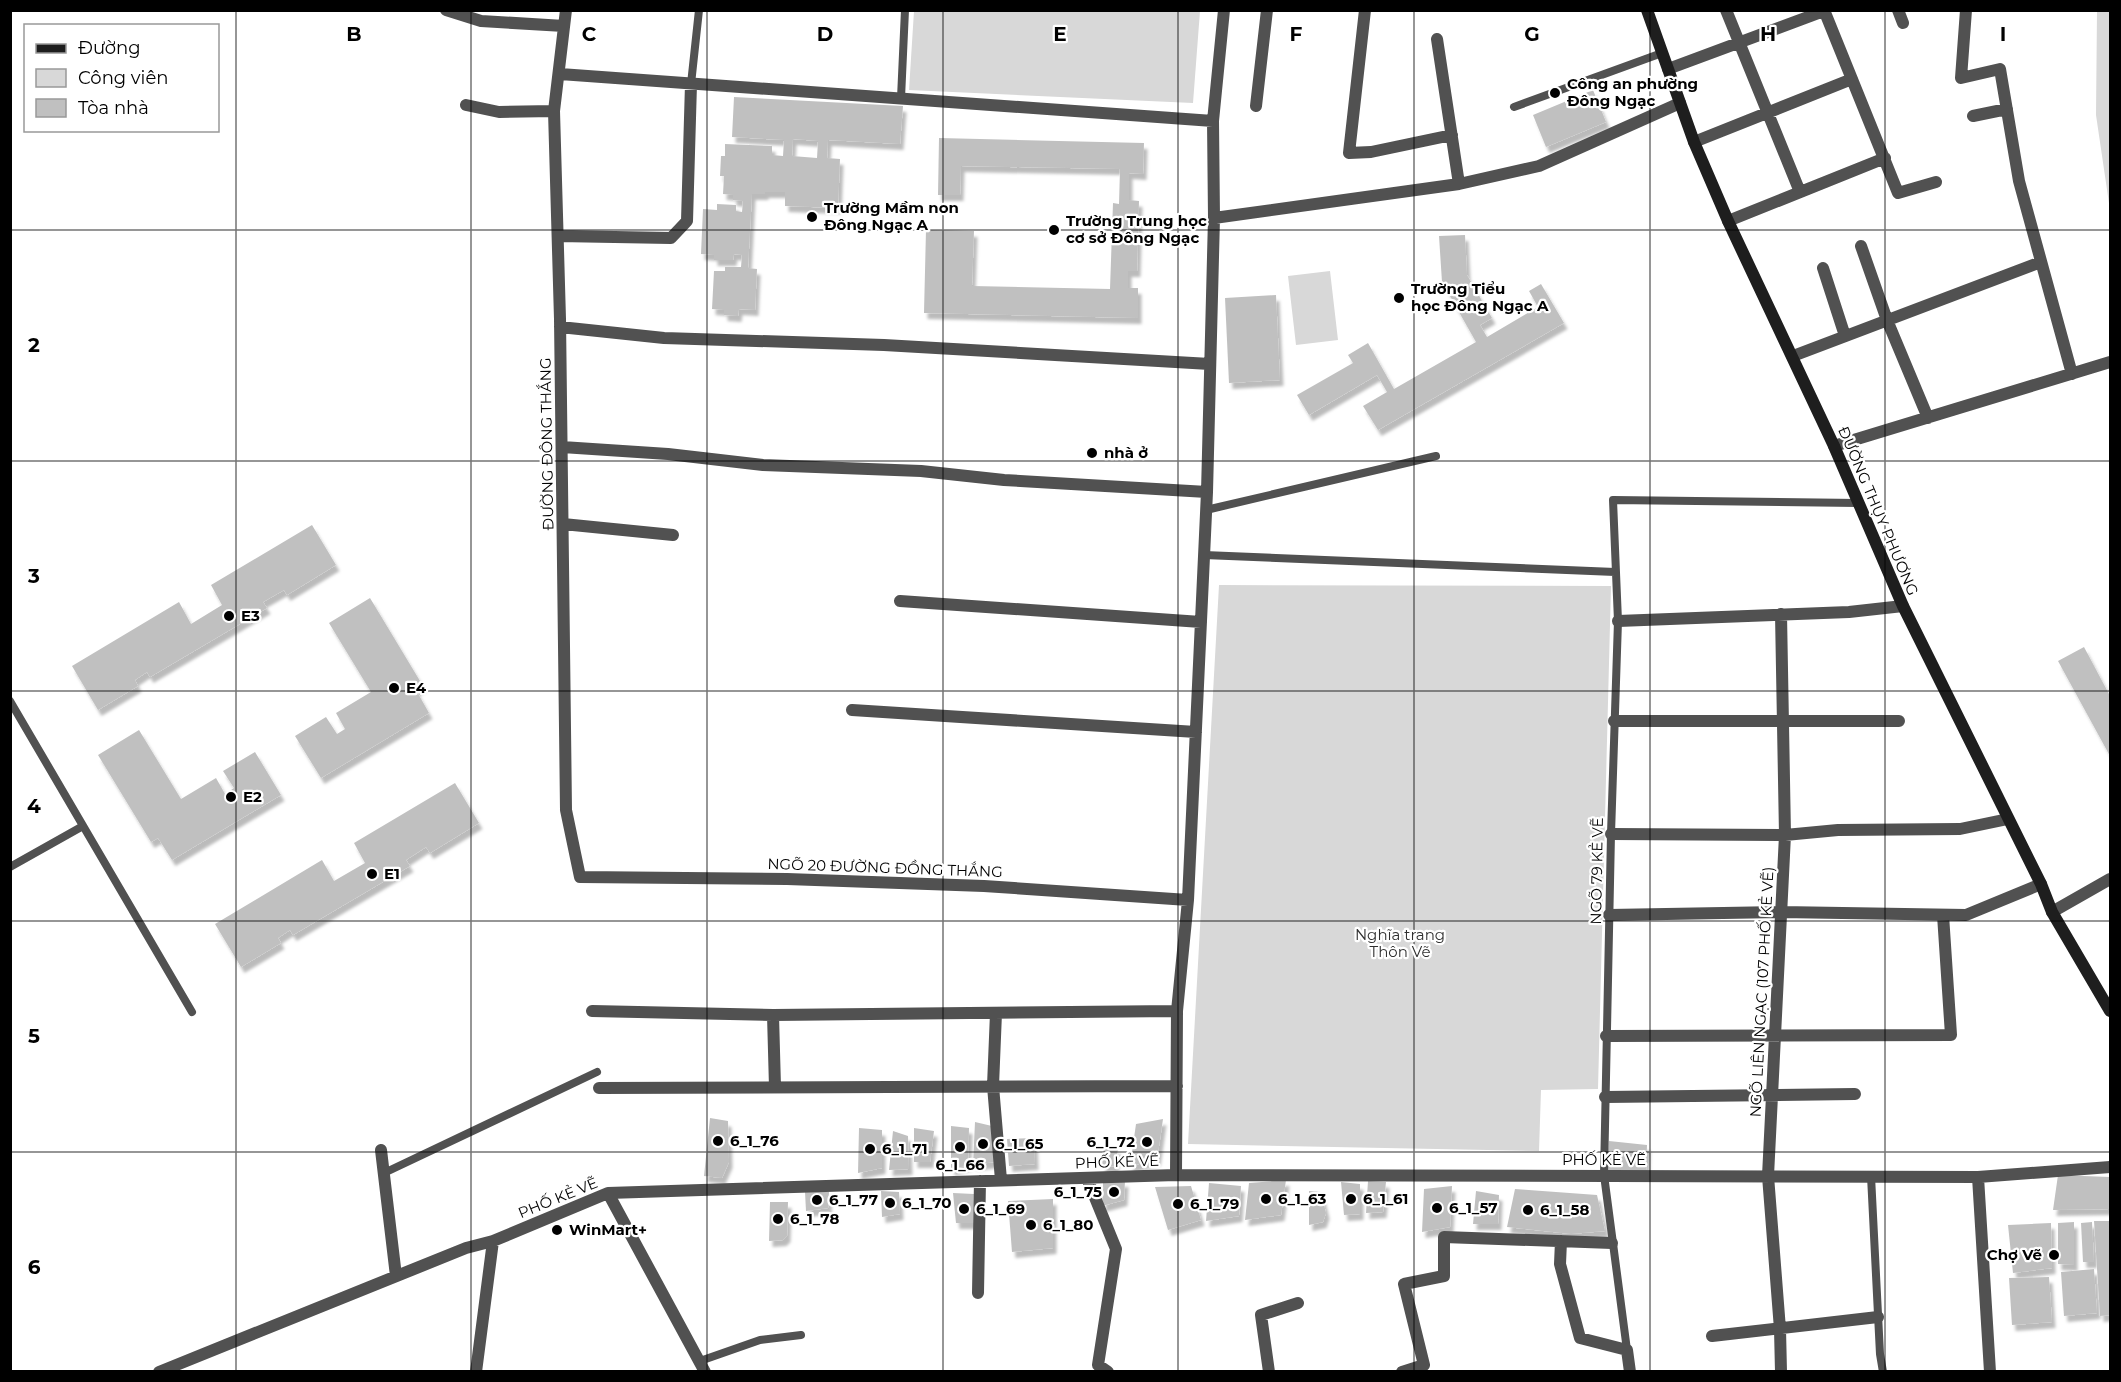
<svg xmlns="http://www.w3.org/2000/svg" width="2121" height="1382" viewBox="0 0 2121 1382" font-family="Montserrat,sans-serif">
<defs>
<filter id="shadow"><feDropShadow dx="3.5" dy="6" stdDeviation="1.5" flood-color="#0004"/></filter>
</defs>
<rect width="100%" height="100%" fill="#fff"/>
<path fill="#d8d8d8" d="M 914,11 L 1200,11 L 1193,103 L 909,90 Z
M 2097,11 L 2110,11 L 2110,210 L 2096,115 Z
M 1330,271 L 1338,340 L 1296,345 L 1288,276 Z
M 1219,585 L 1611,586 L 1598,1089 L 1541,1090 L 1539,1151 L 1188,1144 Z"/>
<path fill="#c0c0c0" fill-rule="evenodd" filter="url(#shadow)" d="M 1593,90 L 1606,122 L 1546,147 L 1533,115 Z
M 734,97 L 903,106 L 900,144 L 828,140 L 827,158 L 840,159 L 838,208 L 785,206 L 785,192 L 765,192 L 765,194 L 752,194 L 748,268 L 757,269 L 755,310 L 739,309 L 738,316 L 724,315 L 724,310 L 712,309 L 714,271 L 725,271 L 725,267 L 741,267 L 742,255 L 734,254 L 733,260 L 714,260 L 714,255 L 701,254 L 703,209 L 717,210 L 717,204 L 736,205 L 736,211 L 742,212 L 743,201 L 733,200 L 733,195 L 723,194 L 724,176 L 720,176 L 721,156 L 725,156 L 725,144 L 772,146 L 772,155 L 783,156 L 784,140 L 732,137 ZM 793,139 L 818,141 L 817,158 L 792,156 Z
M 939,138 L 1144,143 L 1143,174 L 1129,173 L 1129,200 L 1139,201 L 1137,271 L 1128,271 L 1128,288 L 1138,288 L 1138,318 L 924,313 L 926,230 L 974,231 L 972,286 L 1110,289 L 1113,203 L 1119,204 L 1120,169 L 961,166 L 960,195 L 938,195 Z
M 1465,235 L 1467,275 L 1492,318 L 1480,325 L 1487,337 L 1538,307 L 1529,291 L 1541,284 L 1564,323 L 1378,430 L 1363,406 L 1387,392 L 1377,375 L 1309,415 L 1297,395 L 1353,363 L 1348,355 L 1368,343 L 1394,389 L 1476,342 L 1442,282 L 1439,236 Z
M 1276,295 L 1280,380 L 1229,383 L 1225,298 Z
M 312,525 L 336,565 L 287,595 L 284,590 L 263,602 L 267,608 L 150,677 L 147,672 L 135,680 L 138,686 L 98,710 L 72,666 L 179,602 L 191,624 L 222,605 L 211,585 Z
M 370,598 L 423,686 L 416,690 L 429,713 L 321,778 L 295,736 L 326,717 L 337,734 L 345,729 L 336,713 L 371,692 L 329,623 Z
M 2084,647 L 2110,696 L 2110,756 L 2058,661 Z
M 139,730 L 181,799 L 216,778 L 225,794 L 234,788 L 223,771 L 255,752 L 281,795 L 172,860 L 158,838 L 151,842 L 98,755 Z
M 455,783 L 479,823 L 430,853 L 426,847 L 406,860 L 410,866 L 293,935 L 290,930 L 278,938 L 281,943 L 241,967 L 215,924 L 322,860 L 334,881 L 365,863 L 354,843 Z
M 710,1118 L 728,1121 L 729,1162 L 722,1178 L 704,1176 Z
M 1163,1119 L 1157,1160 L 1130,1166 L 1136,1124 Z
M 975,1122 L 992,1126 L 994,1162 L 973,1165 Z
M 951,1126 L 969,1128 L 968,1165 L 951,1170 Z
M 859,1128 L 882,1130 L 882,1168 L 858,1173 Z
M 914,1128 L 934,1131 L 930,1162 L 914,1162 Z
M 893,1131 L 908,1136 L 909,1169 L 889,1170 Z
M 1034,1138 L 1035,1164 L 1009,1166 L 1007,1139 Z
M 1609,1141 L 1647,1145 L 1646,1170 L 1607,1170 Z
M 1104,1145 L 1118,1149 L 1115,1166 L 1102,1167 Z
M 2058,1175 L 2110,1177 L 2110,1209 L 2053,1210 Z
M 1286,1180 L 1281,1215 L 1245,1220 L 1249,1183 Z
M 1125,1181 L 1124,1200 L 1102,1206 L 1103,1183 Z
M 1368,1181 L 1386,1182 L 1383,1212 L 1366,1213 Z
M 1341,1182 L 1360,1184 L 1360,1214 L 1344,1215 Z
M 1209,1183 L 1241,1186 L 1239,1216 L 1206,1221 Z
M 1191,1186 L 1201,1220 L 1168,1230 L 1155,1187 Z
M 1452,1186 L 1450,1227 L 1422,1232 L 1424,1189 Z
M 1515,1189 L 1597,1195 L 1605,1231 L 1571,1234 L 1507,1227 Z
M 881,1191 L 899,1192 L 900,1214 L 882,1217 Z
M 1309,1191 L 1321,1192 L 1326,1213 L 1323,1222 L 1309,1225 Z
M 1476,1191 L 1499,1195 L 1498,1224 L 1473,1224 Z
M 805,1192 L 829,1192 L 828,1208 L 806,1211 Z
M 953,1193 L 974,1194 L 973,1223 L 956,1223 Z
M 1053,1199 L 1053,1248 L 1012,1252 L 1008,1201 Z
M 770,1202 L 788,1202 L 787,1236 L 783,1240 L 769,1241 Z
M 2094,1221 L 2110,1221 L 2110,1315 L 2100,1316 Z
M 2074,1222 L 2074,1265 L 2058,1264 L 2058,1223 Z
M 2092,1222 L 2094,1262 L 2083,1262 L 2081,1223 Z
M 2051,1223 L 2052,1268 L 2013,1273 L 2008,1225 Z
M 2094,1269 L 2097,1313 L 2064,1316 L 2061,1272 Z
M 2049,1277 L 2052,1322 L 2012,1325 L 2009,1278 Z"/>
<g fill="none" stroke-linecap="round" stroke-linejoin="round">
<path stroke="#515151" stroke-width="8" d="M 691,84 L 699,10
M 901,98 L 905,10
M 1514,107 L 1662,53
M 1206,510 L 1436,456
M 1204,555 L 1615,572
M 10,701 L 192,1012
M 10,867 L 83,826
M 384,1173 L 597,1072
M 1871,1176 L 1880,1354 L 1883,1372
M 1627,1350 L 1604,1175 L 1611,834 L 1618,621 L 1613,500 L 1858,503
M 700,1361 L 760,1340 L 801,1335"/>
<path stroke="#515151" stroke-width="12" d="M 446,10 L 481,21 L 564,26
M 566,10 L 554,111 L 560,319 L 566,810 L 580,877 L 787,879 L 984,886 L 1188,900
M 1365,10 L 1349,153 L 1371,152 L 1452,135
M 1726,10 L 1800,192
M 1824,10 L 1898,193 L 1936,182
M 1898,10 L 1903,23
M 1966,10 L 1961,78 L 2000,69 L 2019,181 L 2072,374
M 1437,39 L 1459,184
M 1668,69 L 1824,11
M 560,74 L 1213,121
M 466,105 L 499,112 L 554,111
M 1256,106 L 1267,10
M 1973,116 L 2007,109
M 1694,142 L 1852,79
M 1214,218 L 1459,184 L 1539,166 L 1680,103
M 1728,221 L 1885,158
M 558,236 L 671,238 L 687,221 L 691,84
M 1861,246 L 1887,320 L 1928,418
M 1823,268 L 1845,336
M 560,327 L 664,338 L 884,345 L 1210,364
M 1793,356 L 2041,262
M 1834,446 L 2110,362
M 562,447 L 668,454 L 763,465 L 921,471 L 1004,480 L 1207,492
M 563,524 L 673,535
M 900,601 L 1201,622
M 1618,621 L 1849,612 L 1903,606
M 852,710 L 1196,732
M 1614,721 L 1899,721
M 1611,834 L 1785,835 L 1838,830 L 1960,829 L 2008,819
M 2052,912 L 2110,879
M 1609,915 L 1781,912 L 1966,915 L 2041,884
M 592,1011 L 773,1015 L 1177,1011
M 996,1013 L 993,1086 L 1001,1180
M 773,1015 L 775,1087
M 1606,1036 L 1951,1035 L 1943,915
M 599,1088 L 1177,1086
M 1605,1097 L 1855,1094
M 381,1150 L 396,1276
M 1176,1175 L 1177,1011 L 1188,900 L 1207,492 L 1214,218 L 1213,121 L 1224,10
M 1978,1177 L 1990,1372
M 1087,1178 L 1116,1249 L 1098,1365 L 1108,1372
M 608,1193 L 705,1372
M 1561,1241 L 1560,1264 L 1580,1338 L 1627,1350 L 1630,1372
M 978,1293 L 980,1181
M 1712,1336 L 1878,1317
M 159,1372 L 466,1248 L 493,1241 L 608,1193 L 1176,1175 L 1978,1177 L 2110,1167
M 476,1372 L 493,1241
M 1269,1372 L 1261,1315 L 1298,1303
M 1402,1372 L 1424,1365 L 1404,1284 L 1444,1276 L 1444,1237 L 1612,1243
M 1781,1372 L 1780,1329 L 1768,1176 L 1785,835 L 1781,614"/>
<path stroke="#1e1e1e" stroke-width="12" d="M 1647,10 L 1694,142 L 1728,221 L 1834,446 L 1903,606 L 2041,884 L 2052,912 L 2110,1011"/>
</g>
<path fill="none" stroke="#000" stroke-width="1.5" stroke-opacity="0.55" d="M 236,10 L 236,1372M 471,10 L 471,1372M 707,10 L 707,1372M 943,10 L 943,1372M 1178,10 L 1178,1372M 1414,10 L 1414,1372M 1650,10 L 1650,1372M 1885,10 L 1885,1372M 10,230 L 2110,230M 10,461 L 2110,461M 10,691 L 2110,691M 10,921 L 2110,921M 10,1152 L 2110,1152"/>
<g fill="#000" stroke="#fff" stroke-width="2">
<circle cx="1555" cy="93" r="6"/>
<circle cx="812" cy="217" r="6"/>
<circle cx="1054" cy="230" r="6"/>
<circle cx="1399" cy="298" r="6"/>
<circle cx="1092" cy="453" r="6"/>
<circle cx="229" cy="616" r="6"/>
<circle cx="394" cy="688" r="6"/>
<circle cx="231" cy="797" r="6"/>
<circle cx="372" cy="874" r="6"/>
<circle cx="718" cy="1141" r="6"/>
<circle cx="1147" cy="1142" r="6"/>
<circle cx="983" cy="1144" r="6"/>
<circle cx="960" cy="1147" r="6"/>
<circle cx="870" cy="1149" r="6"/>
<circle cx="1114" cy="1192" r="6"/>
<circle cx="1266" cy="1199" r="6"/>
<circle cx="1351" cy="1199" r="6"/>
<circle cx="817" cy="1200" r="6"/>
<circle cx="890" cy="1203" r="6"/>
<circle cx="1178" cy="1204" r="6"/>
<circle cx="1437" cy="1208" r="6"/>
<circle cx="964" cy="1209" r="6"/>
<circle cx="1528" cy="1210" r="6"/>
<circle cx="778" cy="1219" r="6"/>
<circle cx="1031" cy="1225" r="6"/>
<circle cx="557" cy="1230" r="6"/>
<circle cx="2054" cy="1255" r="6"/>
</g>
<g text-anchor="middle" stroke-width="4.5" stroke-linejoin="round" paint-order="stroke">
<g font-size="15" font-weight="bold" fill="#000" stroke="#fff" text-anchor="start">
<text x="1567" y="89">Công an phường<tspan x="1567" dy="17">Đông Ngạc</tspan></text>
<text x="824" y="213">Trường Mầm non<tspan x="824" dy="17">Đông Ngạc A</tspan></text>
<text x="1066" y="226">Trường Trung học<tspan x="1066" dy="17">cơ sở Đông Ngạc</tspan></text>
<text x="1411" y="294">Trường Tiểu<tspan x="1411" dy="17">học Đông Ngạc A</tspan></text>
<text x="1104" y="458">nhà ở</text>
<text x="241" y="621">E3</text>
<text x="406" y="693">E4</text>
<text x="243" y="802">E2</text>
<text x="384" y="879">E1</text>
<text x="730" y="1146">6_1_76</text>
<text x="1135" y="1147" text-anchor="end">6_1_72</text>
<text x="995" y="1149">6_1_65</text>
<text x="882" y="1154">6_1_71</text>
<text x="960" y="1170" text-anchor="middle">6_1_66</text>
<text x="1102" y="1197" text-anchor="end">6_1_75</text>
<text x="1278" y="1204">6_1_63</text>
<text x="1363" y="1204">6_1_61</text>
<text x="829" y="1205">6_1_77</text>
<text x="902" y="1208">6_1_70</text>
<text x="1190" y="1209">6_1_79</text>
<text x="1449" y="1213">6_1_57</text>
<text x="976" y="1214">6_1_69</text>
<text x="1540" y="1215">6_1_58</text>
<text x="790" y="1224">6_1_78</text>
<text x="1043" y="1230">6_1_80</text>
<text x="569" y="1235">WinMart+</text>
<text x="2042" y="1260" text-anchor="end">Chợ Vẽ</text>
</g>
<g font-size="15" fill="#000" stroke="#fff">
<text transform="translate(547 444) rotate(-91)" y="5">ĐƯỜNG ĐÔNG THẮNG</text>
<text transform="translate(1878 511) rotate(67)" y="5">ĐƯỜNG THỤY PHƯƠNG</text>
<text transform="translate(885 868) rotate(2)" y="5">NGÕ 20 ĐƯỜNG ĐỒNG THẮNG</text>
<text transform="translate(1597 871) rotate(-89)" y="5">NGÕ 79 KẺ VẼ</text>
<text transform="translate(1762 992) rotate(-87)" y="5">NGÕ LIÊN NGẠC (107 PHỐ KẺ VẼ)</text>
<text x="1604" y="1165">PHỐ KẺ VẼ</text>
<text transform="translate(1117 1162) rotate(-2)" y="5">PHỐ KẺ VẼ</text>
<text transform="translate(558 1198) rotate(-22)" y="5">PHỐ KẺ VẼ</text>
</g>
<g font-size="15" fill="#2f2f2f" stroke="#fff">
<text x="1400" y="940">Nghĩa trang<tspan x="1400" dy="17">Thôn Vẽ</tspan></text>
</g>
</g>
<g font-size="20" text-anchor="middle" font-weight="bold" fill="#000" stroke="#fff" stroke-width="4.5" stroke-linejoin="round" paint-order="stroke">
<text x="354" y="41">B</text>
<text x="589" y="41">C</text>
<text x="825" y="41">D</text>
<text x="1060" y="41">E</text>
<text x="1296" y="41">F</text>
<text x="1532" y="41">G</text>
<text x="1768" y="41">H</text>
<text x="2003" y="41">I</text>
<text x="34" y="352">2</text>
<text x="34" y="583">3</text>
<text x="34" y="813">4</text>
<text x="34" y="1043">5</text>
<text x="34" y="1274">6</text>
</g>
<rect width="2121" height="1382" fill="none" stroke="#000000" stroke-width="24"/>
<rect x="24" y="24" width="195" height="108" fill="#ffffff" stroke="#999999" stroke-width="1.5"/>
<rect x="36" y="44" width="30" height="9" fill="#1e1e1e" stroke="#999999" stroke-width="1.5"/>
<text x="78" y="54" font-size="18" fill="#000000">Đường</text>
<rect x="36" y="69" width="30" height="18" fill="#d8d8d8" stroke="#999999" stroke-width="1.5"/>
<text x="78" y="84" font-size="18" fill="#000000">Công viên</text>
<rect x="36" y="99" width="30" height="18" fill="#c0c0c0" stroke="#999999" stroke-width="1.5"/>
<text x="78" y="114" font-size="18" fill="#000000">Tòa nhà</text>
</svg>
